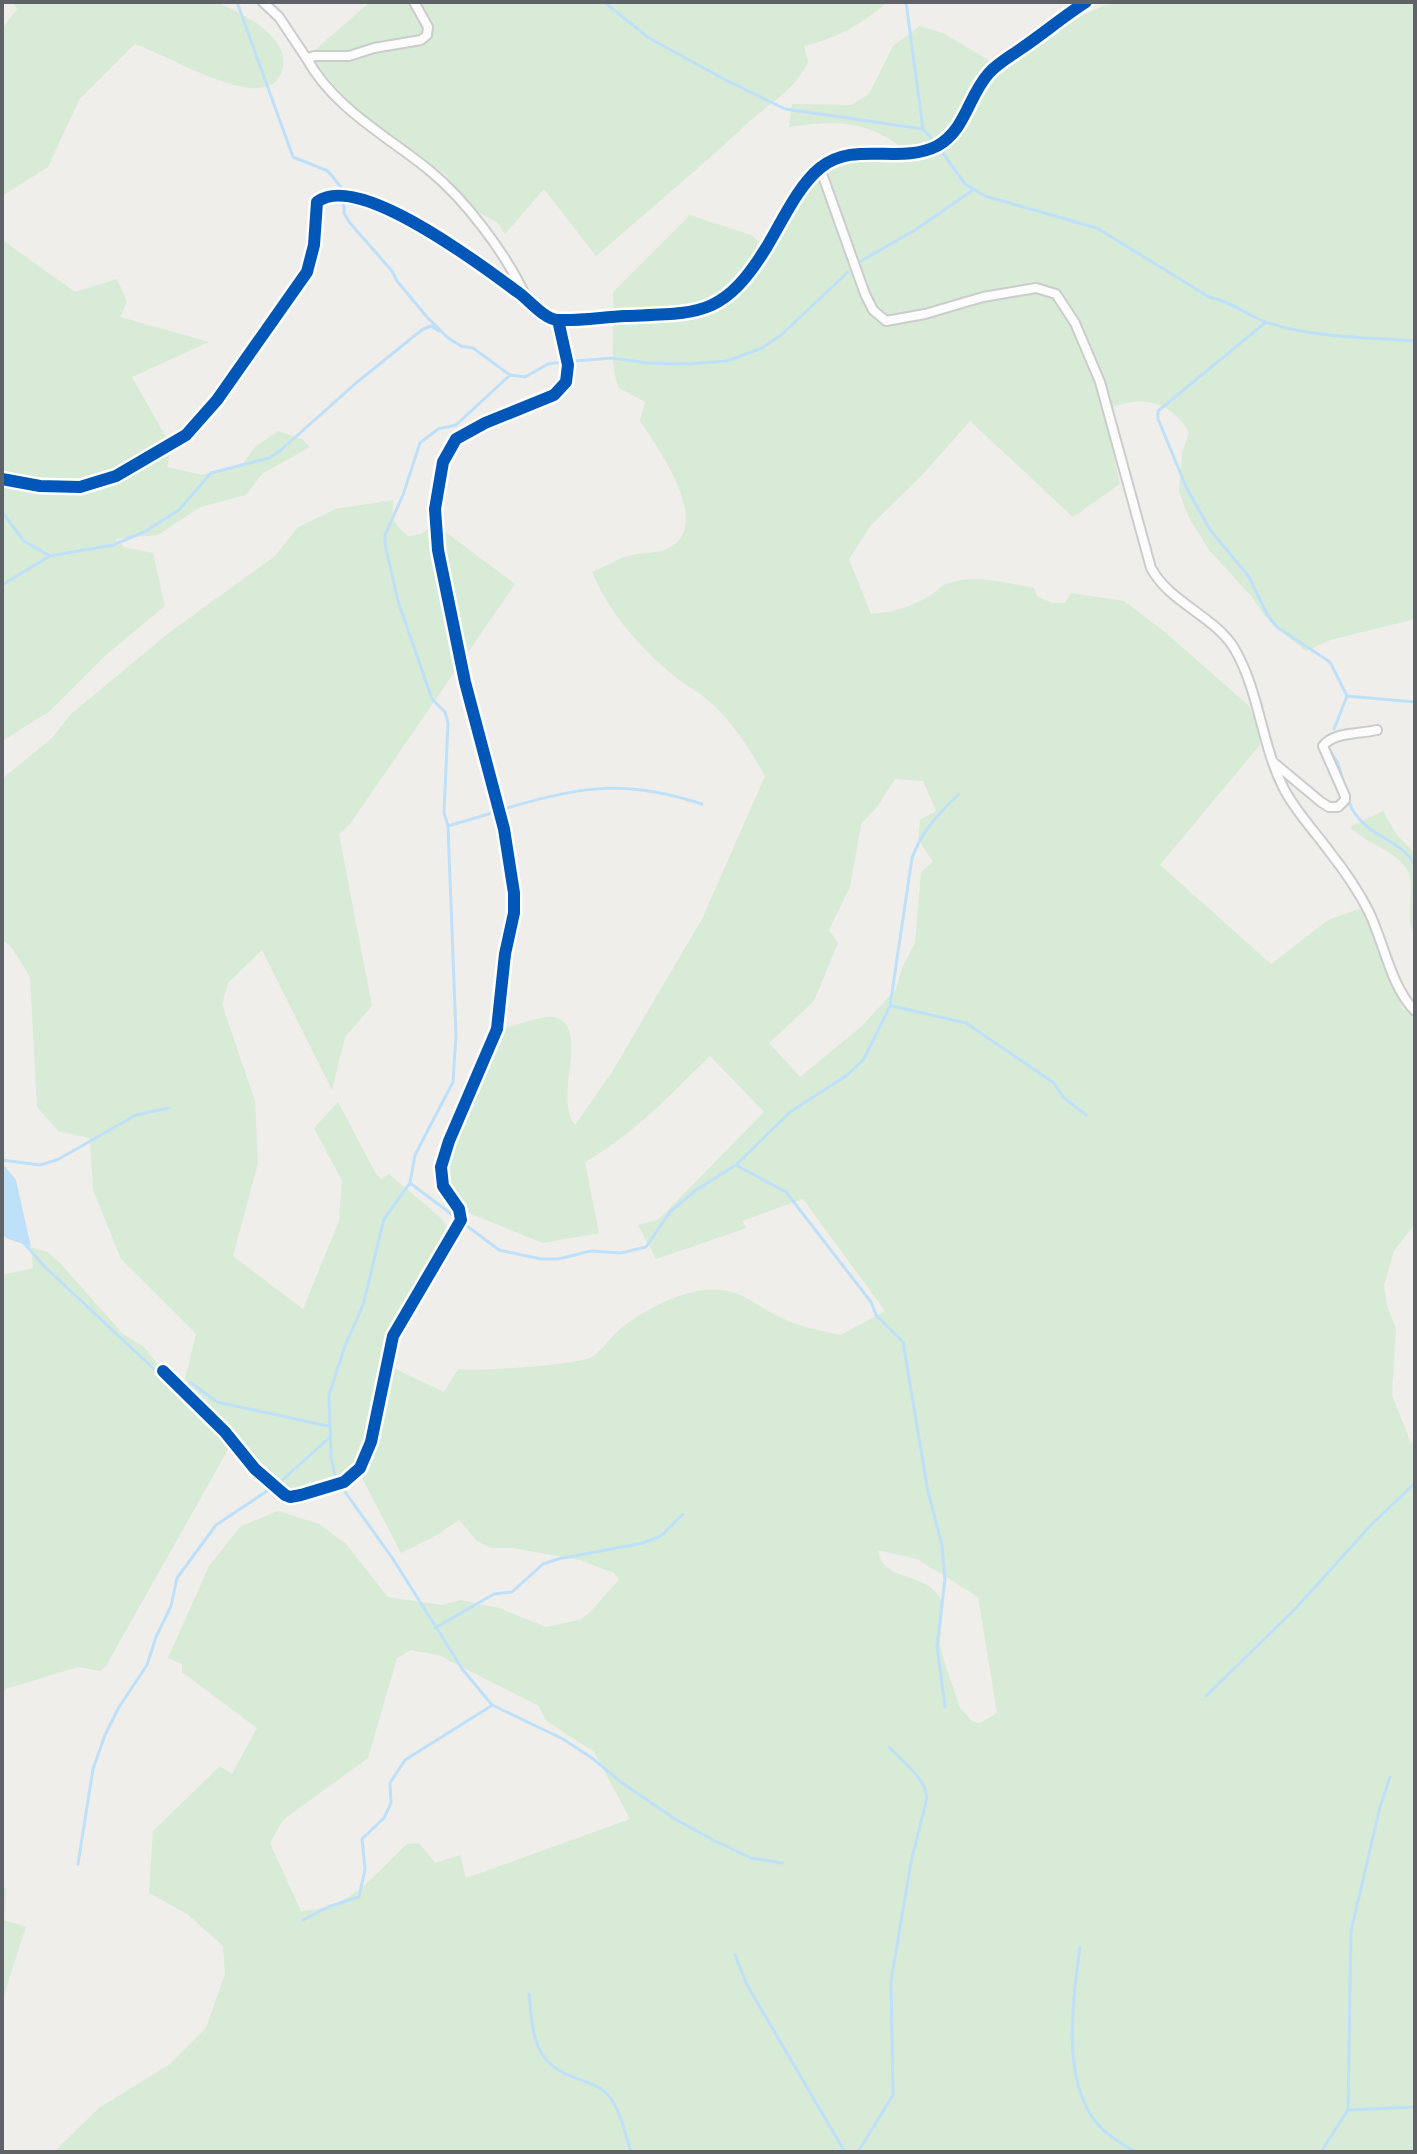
<svg xmlns="http://www.w3.org/2000/svg" width="1417" height="2154" viewBox="0 0 1417 2154" font-family="Lato,sans-serif">
<rect width="100%" height="100%" fill="#efeeea"/>
<path fill="#d8ebd6" fill-rule="evenodd" d="M 12,2 C 63,2 114,2 165,2 C 181,2 205,0 220,4 C 245,14 297,41 280,75 C 275,87 261,89 249,88 C 212,83 170,57 135,44 L 79,100 L 48,167 L 2,196 L 2,29 L 17,9 Z
M 370,2 L 887,2 C 863,24 835,39 804,46 L 808,62 C 793,92 773,100 749,122 C 699,168 647,212 596,256 L 544,189 L 505,234 L 497,222 L 470,208 L 445,174 L 363,115 L 340,92 L 309,55 Z
M 1119,2 L 1415,2 L 1415,619 L 1330,640 L 1306,651 L 1275,627 L 1262,612 L 1251,596 L 1209,550 L 1188,516 L 1179,491 L 1182,453 L 1189,433 C 1173,401 1139,394 1107,409 L 1109,434 L 1120,484 L 1073,517 L 970,421 L 925,472 L 871,525 L 849,559 L 871,614 C 894,612 911,607 931,595 C 936,592 940,586 946,584 C 977,573 1003,583 1034,588 L 1037,596 L 1052,603 L 1065,603 L 1071,593 L 1124,601 L 1165,632 L 1249,706 L 1263,741 L 1160,865 L 1271,964 L 1328,920 L 1358,909 L 1365,912 L 1403,1010 L 1415,1000 L 1415,1224 L 1394,1251 L 1384,1285 L 1387,1306 L 1396,1328 L 1392,1395 L 1411,1443 L 1415,1444 L 1415,2152 L 54,2152 L 99,2108 L 170,2064 L 206,2028 L 225,1974 L 223,1946 L 187,1914 L 149,1893 L 153,1831 L 220,1766 L 232,1774 L 257,1728 L 182,1672 L 182,1664 L 168,1658 L 209,1566 L 241,1526 L 278,1511 L 319,1524 L 346,1544 L 388,1597 L 441,1605 L 461,1600 L 499,1608 L 546,1627 L 579,1620 L 588,1614 L 619,1580 L 614,1573 L 579,1560 L 513,1548 L 490,1548 L 477,1541 L 459,1520 L 437,1535 L 401,1553 L 361,1476 C 336,1495 323,1496 291,1499 L 184,1383 L 196,1334 L 121,1259 L 93,1190 L 90,1138 L 58,1131 L 37,1107 L 30,977 L 12,948 L 2,939 L 2,779 L 52,738 L 71,714 L 170,632 L 275,556 L 298,527 L 336,509 L 393,500 C 391,517 394,525 408,536 C 421,536 427,531 435,521 L 444,531 L 515,584 L 350,824 L 339,834 L 372,1006 L 345,1037 L 332,1090 L 262,950 L 228,983 L 222,1004 L 255,1101 L 258,1163 L 233,1256 L 303,1309 L 339,1221 L 342,1181 L 314,1128 L 338,1102 L 376,1174 L 381,1179 L 389,1174 L 442,1219 L 448,1229 L 431,1275 L 401,1327 L 386,1361 L 391,1367 L 444,1392 L 458,1369 C 475,1372 578,1365 592,1357 C 600,1352 606,1343 613,1336 C 631,1316 678,1292 705,1290 C 742,1288 747,1301 777,1316 C 798,1326 819,1331 841,1335 L 885,1311 L 803,1199 L 742,1221 L 747,1228 L 656,1259 L 638,1225 L 659,1219 L 764,1112 L 710,1056 C 670,1095 634,1134 585,1162 L 599,1233 L 543,1243 L 471,1214 L 445,1184 L 437,1167 L 460,1126 L 472,1092 L 501,1043 L 505,1028 C 517,1025 543,1015 554,1017 C 592,1026 552,1098 575,1125 L 612,1072 L 702,919 L 765,776 C 750,750 733,722 710,702 C 697,690 679,682 666,669 C 636,643 607,609 592,572 C 606,567 617,558 632,555 C 646,552 663,554 675,544 C 708,518 657,446 640,421 L 645,402 L 619,388 C 607,357 616,325 613,292 L 690,215 L 751,235 L 768,250 L 806,187 L 818,181 L 823,184 L 835,161 L 849,155 L 907,152 C 869,120 837,120 789,127 L 792,104 L 851,105 L 869,94 L 893,46 L 920,26 L 945,34 L 1003,69 L 1043,34 L 1103,6 ZM 895,779 L 923,781 L 936,811 L 920,820 L 918,839 L 933,862 L 921,872 L 915,943 L 902,968 L 896,989 L 862,1026 L 800,1077 L 769,1043 L 814,1001 L 838,943 L 829,930 L 850,887 L 861,824 L 877,807 ZM 878,1550 L 917,1559 L 978,1597 L 997,1713 L 980,1723 L 973,1722 L 960,1708 L 944,1661 L 940,1644 L 944,1603 C 937,1594 932,1586 921,1582 C 903,1573 881,1574 878,1550 ZM 411,1650 L 438,1655 L 539,1706 L 545,1720 L 594,1752 L 630,1819 L 466,1878 L 460,1855 L 435,1863 L 419,1843 L 407,1844 C 372,1876 352,1909 301,1911 L 270,1843 L 283,1820 L 368,1758 L 397,1658 Z
M 2,231 L 5,242 L 75,292 L 117,279 L 127,302 L 120,317 L 209,342 L 132,377 L 171,446 L 167,467 L 202,475 L 243,463 L 256,446 L 278,431 L 302,439 L 310,447 L 262,474 L 246,495 L 200,507 L 158,535 L 115,539 L 124,547 L 153,553 L 165,606 L 107,654 L 50,711 L 2,741 Z
M 1383,811 L 1396,834 L 1415,853 L 1415,937 C 1403,915 1417,888 1407,869 C 1393,849 1367,844 1350,827 Z
M 31,1247 L 47,1252 L 60,1263 L 123,1334 L 144,1347 L 207,1426 L 217,1431 L 230,1446 L 106,1666 L 100,1671 L 78,1667 L 2,1690 L 2,1275 L 33,1268 Z
M 2,1886 L 6,1888 L 4,1920 L 26,1927 L 2,2001 Z"/>
<path fill="#bfe0f9" d="M 2,1163 L 16,1180 L 31,1247 L 6,1238 L 2,1232 Z"/>
<g fill="none" stroke-linecap="round" stroke-linejoin="round">
<path stroke="#bfe0f9" stroke-width="3" d="M 237,2 L 293,157 L 328,171 L 344,191
M 604,2 L 649,38 L 722,78 L 785,109 L 923,129
M 906,2 L 923,129 L 932,139
M 942,152 L 965,184 L 985,196 L 1097,228 L 1209,297 C 1231,301 1246,315 1266,322 C 1306,337 1372,338 1415,341
M 344,199 L 344,213 L 350,223 L 392,271 L 397,281 L 427,317 L 448,338 L 461,346 L 473,348 L 510,375 L 525,377 L 548,364 L 562,362
M 861,261 L 915,230 L 973,190
M 1266,322 L 1158,411 L 1158,419 L 1187,489 L 1211,531 L 1249,577 L 1268,616 L 1277,627 L 1330,662 L 1347,696
M 575,361 L 612,358 L 648,363 L 686,364 L 727,361 L 762,348 L 781,335 L 848,272
M 2,512 L 24,541 L 50,556
M 2,585 L 50,556 L 113,545 L 144,532 L 179,510 L 211,473 L 269,458 L 280,451 L 356,383 L 423,329 L 431,326 L 439,331
M 1347,696 L 1415,702
M 1334,729 L 1347,696
M 1328,748 L 1338,763 L 1344,785
M 1348,800 C 1363,839 1398,835 1415,865
M 507,808 C 581,786 627,779 702,804
M 448,826 L 492,813
M 892,1006 L 966,1023 L 1054,1083 L 1063,1097 L 1086,1115
M 2,1160 L 40,1165 L 57,1160 L 136,1115 L 169,1108
M 736,1165 L 786,1192 L 871,1302 L 876,1315 L 903,1342 L 928,1492 L 942,1545 L 945,1579 L 937,1646 L 945,1707
M 410,1183 L 454,1216
M 467,1226 L 499,1250 L 541,1259 L 558,1259 L 591,1251 L 621,1253 L 646,1247 L 670,1212 L 696,1190 L 736,1165 L 790,1112 L 846,1076 L 864,1059 L 890,1006 L 912,858 C 922,831 938,814 959,794
M 23,1242 L 45,1267 L 155,1370
M 190,1382 L 217,1402 L 328,1426
M 336,1479 L 331,1458 L 329,1395 L 345,1346 L 363,1305 L 384,1219 L 410,1183 L 415,1155 L 453,1082 L 456,1035 L 448,826 L 444,813 L 448,723 L 445,712 L 432,699 L 398,601 L 385,544 L 385,535 L 403,495 L 420,443 L 438,429 L 456,425 L 510,375
M 277,1485 L 329,1438
M 343,1489 L 393,1559 L 463,1670 L 492,1705 L 563,1739 L 592,1758 L 622,1783 L 675,1819 L 715,1841 L 751,1858 L 782,1863
M 435,1628 L 494,1594 L 512,1592 L 543,1564 L 558,1559 L 643,1543 L 661,1536 L 683,1514
M 1206,1696 L 1295,1609 L 1372,1524 L 1415,1483
M 78,1864 L 93,1769 L 105,1735 L 119,1707 L 147,1665 L 156,1637 L 171,1606 L 177,1578 L 216,1525 L 267,1491
M 303,1920 L 328,1907 L 359,1897 L 365,1869 L 362,1839 L 384,1818 L 391,1803 L 390,1783 L 405,1760 L 491,1706
M 1080,1947 C 1073,1998 1061,2079 1096,2122 C 1106,2135 1121,2143 1135,2152
M 735,1955 L 747,1985 L 845,2152
M 529,1994 C 533,2032 532,2062 573,2077 C 584,2081 598,2085 607,2094 C 620,2107 625,2134 631,2152
M 1348,2110 L 1415,2107
M 858,2152 L 893,2095 L 891,1981 L 911,1862 L 927,1798 L 924,1786 L 915,1773 L 889,1747
M 1321,2152 L 1348,2110 L 1351,1931 L 1380,1807 L 1390,1777"/>
<g stroke="#cbcccc" stroke-width="12">
<path id="minor" d="M 263,2 L 279,17 L 307,59
M 414,2 L 428,27 L 427,35 L 421,40 L 374,48 L 349,56 L 314,56 L 307,59 C 334,108 387,136 429,170 C 466,200 506,254 526,297
M 820,168 L 865,294 L 873,310 L 886,321 L 925,314 L 983,297 L 1036,288 L 1056,294 L 1075,323 L 1100,382 L 1151,568 C 1170,603 1213,615 1234,648 C 1259,690 1261,743 1283,787 C 1295,811 1313,829 1329,851 C 1344,870 1358,890 1369,912 C 1384,943 1391,987 1415,1011
M 2,479 L 40,486 L 80,487 L 116,476 L 186,435 L 217,400 L 307,272 L 314,245 L 317,202 C 358,170 485,268 519,293 C 530,301 544,319 558,320 C 580,321 603,317 625,316 C 698,313 723,318 766,248 C 782,222 797,187 820,168 C 854,140 900,165 937,146 C 966,130 968,96 989,73 C 998,63 1011,56 1022,48 C 1044,33 1064,16 1086,2
M 1273,762 L 1321,802 L 1329,807 L 1338,807 L 1345,800 L 1345,796 L 1323,746 C 1333,732 1360,734 1377,730
M 163,1371 L 225,1432 L 255,1469 L 285,1495 L 290,1497 L 301,1495 L 344,1482 L 360,1468 L 371,1442 L 393,1336 L 461,1220 L 459,1209 L 443,1186 L 441,1167 L 449,1141 L 497,1029 L 505,954 L 514,913 L 514,893 L 504,829 L 465,682 L 438,550 L 435,509 L 443,462 L 456,439 L 485,423 L 554,395 L 566,382 L 568,365 L 558,320"/>
</g>
<use href="#minor" stroke="#fdfcfc" stroke-width="8"/>
<g stroke="#fff" stroke-width="17">
<path id="cycleway" d="M 2,479 L 40,486 L 80,487 L 116,476 L 186,435 L 217,400 L 307,272 L 314,245 L 317,202 C 358,170 485,268 519,293 C 530,301 544,319 558,320 C 580,321 603,317 625,316 C 698,313 723,318 766,248 C 782,222 797,187 820,168 C 854,140 900,165 937,146 C 966,130 968,96 989,73 C 998,63 1011,56 1022,48 C 1044,33 1064,16 1086,2
M 163,1371 L 225,1432 L 255,1469 L 285,1495 L 290,1497 L 301,1495 L 344,1482 L 360,1468 L 371,1442 L 393,1336 L 461,1220 L 459,1209 L 443,1186 L 441,1167 L 449,1141 L 497,1029 L 505,954 L 514,913 L 514,893 L 504,829 L 465,682 L 438,550 L 435,509 L 443,462 L 456,439 L 485,423 L 554,395 L 566,382 L 568,365 L 558,320"/>
</g>
<use href="#cycleway" stroke="#0057b8" stroke-width="12"/>
</g>
<rect width="1417" height="2154" fill="none" stroke="#5f6368" stroke-width="8"/>
</svg>
